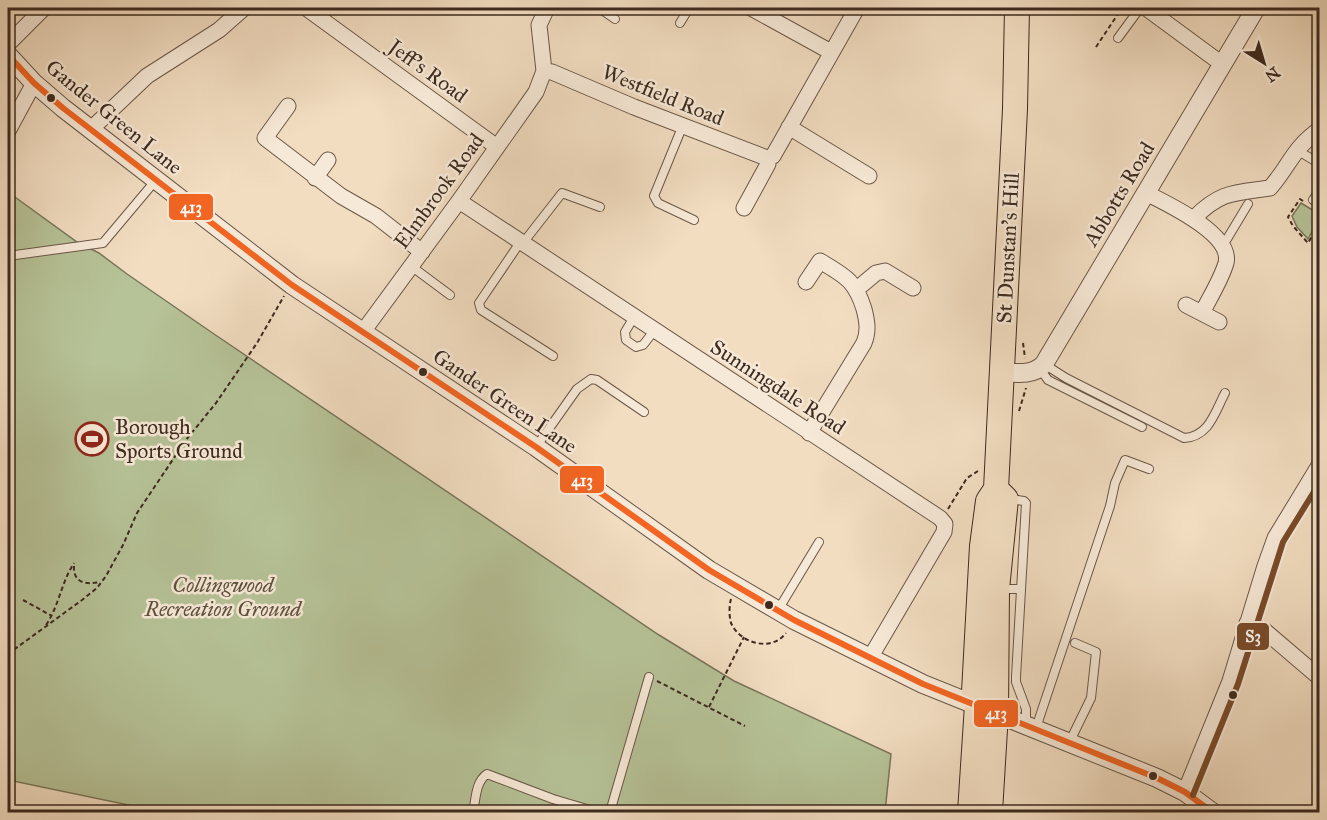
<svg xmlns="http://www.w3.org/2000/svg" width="1327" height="820" viewBox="0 0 1327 820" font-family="'IM FELL Great Primer',serif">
<rect width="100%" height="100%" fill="#f2ddc1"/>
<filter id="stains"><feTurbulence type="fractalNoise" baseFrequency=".00333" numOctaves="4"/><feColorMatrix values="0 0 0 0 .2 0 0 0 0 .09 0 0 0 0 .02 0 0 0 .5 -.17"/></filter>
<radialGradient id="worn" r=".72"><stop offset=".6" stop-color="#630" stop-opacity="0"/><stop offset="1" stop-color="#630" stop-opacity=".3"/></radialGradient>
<path fill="#b6c297" stroke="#7a765b" stroke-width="1.5" d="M 8,192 L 77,242 L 99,253 L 127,274 L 214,334 L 659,635 L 734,681 L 891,754 L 885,812 L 162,812 L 8,780 Z
M 1301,203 L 1319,214 L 1319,219 L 1308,239 L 1297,227 L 1292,216 Z"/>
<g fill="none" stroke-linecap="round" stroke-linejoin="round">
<g stroke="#6a5748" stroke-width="10">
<path id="service" d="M 599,8 L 615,19
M 680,23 L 689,8
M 1118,38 L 1140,8
M 683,125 L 654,196 L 658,203 L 694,220
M 1297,150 L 1320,164
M 1313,200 L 1320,189
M 521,241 L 479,303 L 481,310 L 553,356
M 523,243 L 562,193 L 600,207
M 1220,245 L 1227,239 L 1248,204
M 8,256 L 103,243 L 156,180
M 411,266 L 450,295
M 634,317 L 625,332 L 626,340 L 636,347 L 643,345 L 654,331
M 1044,364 L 1066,378 L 1184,438 C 1209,437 1215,412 1225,393
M 1040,369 L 1048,380 L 1142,427
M 536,447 L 577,389 L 591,379 L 597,380 L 644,412
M 1010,499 L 1024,501 L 1026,503 L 1016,677 L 1016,682 L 1026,709 L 1026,724
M 999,589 L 1021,589
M 778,610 L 819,542
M 1036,728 L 1110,506 L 1115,483 L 1125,460 L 1149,469
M 1070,741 L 1091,698 L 1096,652 L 1075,643
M 473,812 C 476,800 475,782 487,774 L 553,799 L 597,812
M 610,812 L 649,677"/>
</g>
<g stroke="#6a5748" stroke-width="17">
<path id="minor" d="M 306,8 L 497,147
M 751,8 L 831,52
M 1146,8 L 1222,64
M 8,44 L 44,8
M 544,71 L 552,72 L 634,107 L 767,158
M 288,106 L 265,138 L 341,196 L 376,216 L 422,252
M 789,127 L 869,176
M 90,130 L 147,76 L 219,30 L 244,8
M 8,131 L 34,83
M 315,178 L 328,160
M 1146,193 C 1166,203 1233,234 1226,263 C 1221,280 1210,297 1202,313
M 459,201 L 940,518 L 945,524 L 944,532 L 870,658
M 744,208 L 768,164 L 767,158 L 773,156 L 857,8
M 1194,218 C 1221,191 1234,193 1270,188 C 1290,165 1293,148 1320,129
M 806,282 L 820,261 C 845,276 855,280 864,309 C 867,321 869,331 864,343 L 809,433
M 857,289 L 876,273 L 885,271 L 913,288
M 1186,305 L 1219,322
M 362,333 L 459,201 L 536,92 L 544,71 L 539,25 L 547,8
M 1247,623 L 1265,631 L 1320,678
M 1185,792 L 1230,681 L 1265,566 L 1275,538 L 1320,464"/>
</g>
<g stroke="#6a5748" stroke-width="20">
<path id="tertiary" d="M 8,55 L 34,83 L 63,108 L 292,285 L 536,447 L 709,570 L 794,620 L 923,684 L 1157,778 L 1185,792 L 1212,812
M 1001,372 C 1016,373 1033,376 1044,364 L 1256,8"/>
</g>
<g stroke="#3d2a1f" stroke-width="26">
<path id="trunk" d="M 970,812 L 977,705 L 974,692 L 982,546 L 988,501 L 996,489 L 1015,109 L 1017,8
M 990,812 L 996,713 L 997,589 L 1006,499 L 996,489"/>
</g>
<path stroke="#3d2a1f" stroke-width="2" stroke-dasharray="4.5 3" stroke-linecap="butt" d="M 1096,47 L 1122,8
M 1303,201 L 1300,199 L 1288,217 L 1293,226 L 1308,243 L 1320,223
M 1023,343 L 1025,358
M 1019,411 L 1026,388
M 948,509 L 967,478 L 978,471
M 74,566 C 73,583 86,585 100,582
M 731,599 C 729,606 729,616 731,623 C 740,644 772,652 786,633
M 23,600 L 52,616
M 46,625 C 59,606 61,583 74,563
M 8,654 L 82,600 L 97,588 L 106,576 L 123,545 L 137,513 L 186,440 L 216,403 L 257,343 L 284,296
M 657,681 L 745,726
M 709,707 L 744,637"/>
<use href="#service" stroke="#f7e9d7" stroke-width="8"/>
<use href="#minor" stroke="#f7e9d7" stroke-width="15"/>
<use href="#tertiary" stroke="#f7e9d7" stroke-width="18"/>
<use href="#trunk" stroke="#f2ddc1" stroke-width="24"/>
<g stroke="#f7e9d7" stroke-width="10">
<path id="bus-1" d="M 8,55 L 34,83 L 63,108 L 292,285 L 536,447 L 709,570 L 794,620 L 923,684 L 1157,778 L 1185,792 L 1212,812"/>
</g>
<g stroke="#f7e9d7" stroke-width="10">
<path id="bus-2" d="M 1193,795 L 1238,684 L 1283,542 L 1320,482"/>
</g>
<use href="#bus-1" stroke="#f26522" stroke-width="6"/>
<use href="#bus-2" stroke="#7a4b2a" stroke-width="6"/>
</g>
<defs>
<g id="stadium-ring" transform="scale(1.725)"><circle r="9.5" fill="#f7e9d7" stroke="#8f2418" stroke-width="1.5"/><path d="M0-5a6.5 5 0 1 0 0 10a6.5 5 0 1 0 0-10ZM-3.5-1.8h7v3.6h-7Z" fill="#8f2418"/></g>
</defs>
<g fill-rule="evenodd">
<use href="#stadium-ring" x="92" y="439"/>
</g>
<g fill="#3d2a1f" stroke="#f7e9d7" stroke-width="2">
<circle cx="51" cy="98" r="5"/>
<circle cx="423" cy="372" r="5"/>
<circle cx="769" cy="605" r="5"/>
<circle cx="1233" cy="695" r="5"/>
<circle cx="1153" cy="776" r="5"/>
</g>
<g text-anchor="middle" stroke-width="5" stroke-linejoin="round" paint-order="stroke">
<g font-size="21" fill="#3d2a1f" stroke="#f7e9d7">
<text transform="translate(428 71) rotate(36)" y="7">Jeff's Road</text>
<text transform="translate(663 95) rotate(22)" y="7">Westfield Road</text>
<text transform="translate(114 117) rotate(39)" y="7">Gander Green Lane</text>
<text transform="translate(439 191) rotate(-54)" y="7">Elmbrook Road</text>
<text transform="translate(1119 194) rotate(-59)" y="7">Abbotts Road</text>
<text transform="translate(1008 248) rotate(-87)" y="7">St Dunstan's Hill</text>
<text transform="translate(778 387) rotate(33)" y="7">Sunningdale Road</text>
<text transform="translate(505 401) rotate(34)" y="7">Gander Green Lane</text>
</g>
<g font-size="21" fill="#3d2a1f" stroke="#f7e9d7" text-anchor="start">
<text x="115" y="434">Borough<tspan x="115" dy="24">Sports Ground</tspan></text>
</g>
<g font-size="21" font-style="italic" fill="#5b503d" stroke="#f7e9d7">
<text x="223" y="592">Collingwood<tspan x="223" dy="24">Recreation Ground</tspan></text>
</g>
</g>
<g stroke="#f7e9d7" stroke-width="2">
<rect x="168" y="193" width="46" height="28" rx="6" fill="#f26522"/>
<rect x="559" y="465" width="46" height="29" rx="6" fill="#f26522"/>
<rect x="1236" y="622" width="34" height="29" rx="6" fill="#7a4b2a"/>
<rect x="973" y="699" width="46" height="29" rx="6" fill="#f26522"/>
</g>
<g font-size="16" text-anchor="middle" font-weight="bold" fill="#fff">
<text x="191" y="213">413</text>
<text x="582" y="486">413</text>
<text x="1253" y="642">S3</text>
<text x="996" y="719">413</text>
</g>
<rect width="1327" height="820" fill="none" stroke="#f2ddc1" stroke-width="30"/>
<rect x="9" y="9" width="1309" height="802" fill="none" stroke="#3d2a1f" stroke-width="3"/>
<rect x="15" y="15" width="1297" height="790" fill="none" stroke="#3d2a1f" stroke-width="1.5"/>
<g transform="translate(1264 63) rotate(143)" stroke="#f7e9d7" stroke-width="4.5" paint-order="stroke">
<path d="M0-4.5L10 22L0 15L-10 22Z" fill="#3d2a1f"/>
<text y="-9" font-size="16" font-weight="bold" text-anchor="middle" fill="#3d2a1f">N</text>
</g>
<rect width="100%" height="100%" filter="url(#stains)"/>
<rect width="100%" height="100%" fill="url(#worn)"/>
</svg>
